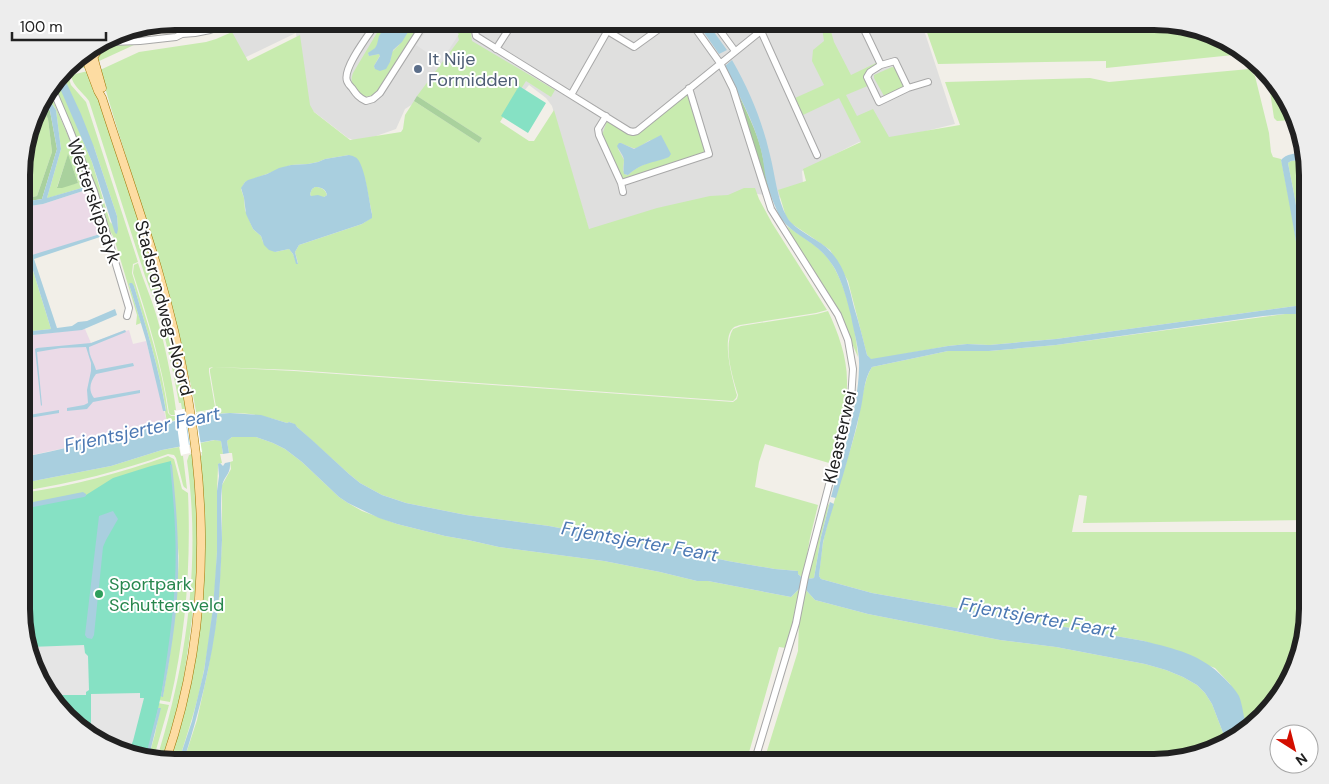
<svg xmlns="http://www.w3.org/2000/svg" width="1329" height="784" viewBox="0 0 1329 784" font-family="'DM Sans',sans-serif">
<rect width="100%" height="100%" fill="#f2efe8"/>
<path fill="#dfdfde" d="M 225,21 L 921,21 L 955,124 L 876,143 L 859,142 L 802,171 L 803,183 L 783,198 L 739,191 L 728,198 L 590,234 L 552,106 L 546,98 L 529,85 L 479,146 L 416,102 L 405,109 L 396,129 L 359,142 L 348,138 L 313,111 L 307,103 L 296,33 L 244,58 L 230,29 Z"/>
<path fill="#ebdae7" d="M 86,190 L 100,234 L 32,256 L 23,226 L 23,207 L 43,204 Z
M 85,329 L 91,343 L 125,330 L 126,331 L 129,330 L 133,344 L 146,341 L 167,422 L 74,446 L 23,457 L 23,336 Z"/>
<path fill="#c8ebaf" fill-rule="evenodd" d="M 175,21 L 194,21 L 195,25 L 148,28 L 143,28 Z
M 384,21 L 394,21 L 407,27 L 414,26 L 416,31 L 380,89 C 379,90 375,95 374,95 C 365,101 353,91 352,82 C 351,79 352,76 353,73 ZM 404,28 L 399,45 L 392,52 L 390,62 L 388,64 L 375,69 L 374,66 L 380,55 L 379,54 L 369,56 L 368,53 L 375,49 L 387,30 L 393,31 Z
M 470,21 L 472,41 L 555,90 L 551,97 L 526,81 L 500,122 L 529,141 L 534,141 L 554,110 L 589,229 L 657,208 L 710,196 L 728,195 L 744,188 L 755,188 L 759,199 L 772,223 L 827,310 L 816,313 L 740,325 C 738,326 735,326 733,328 C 721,339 733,381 737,395 L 736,398 L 733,401 L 294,370 L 213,367 L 209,368 L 209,372 L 215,407 L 213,409 L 196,412 C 193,391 187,369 182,349 C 160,254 126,163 100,70 L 139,52 L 206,42 L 216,39 L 232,32 L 248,61 L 300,35 L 310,105 L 314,112 L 350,140 L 401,132 L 403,129 L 405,115 L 414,101 L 479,143 L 482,138 L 417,96 L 459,40 L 454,22 ZM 349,155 L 365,179 L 372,214 L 371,218 L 362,224 L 299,245 L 295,252 L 298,263 L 297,264 L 293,254 L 289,249 L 275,252 L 263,242 L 261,236 L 253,229 L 245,210 L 244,198 L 241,189 L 245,182 L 291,165 L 308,164 L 318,162 L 325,159 Z
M 821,21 L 828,21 L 834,42 L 851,75 L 878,62 L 878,66 L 867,73 L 870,85 L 846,95 L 857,116 L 873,109 L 889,137 L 960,125 L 945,82 L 1090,78 L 1109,82 L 1249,69 L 1255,76 L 1269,133 L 1271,152 L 1273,157 L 1281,159 L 1292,214 L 1305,302 L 1303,305 L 1056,339 L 989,345 L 967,344 L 948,346 L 871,360 L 867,355 L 848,281 L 830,250 L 813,238 L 792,224 L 786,217 L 778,190 L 806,181 L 803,169 L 861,142 L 839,98 L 803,115 L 795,98 L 824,85 L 812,61 L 813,50 L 824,41 Z
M 923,21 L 1154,21 L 1231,42 L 1243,54 L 1106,68 L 1106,61 L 938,64 Z
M 120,32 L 142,37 L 107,39 L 116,33 Z
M 134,45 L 97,62 C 99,42 118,46 134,45 Z
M 76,58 L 85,65 L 86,67 L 73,70 L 66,69 Z
M 892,67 L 896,68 L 904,85 L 902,88 L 884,96 L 874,78 L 874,75 Z
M 88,71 L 107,123 L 147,247 L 175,353 L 186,409 L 182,409 L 181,403 L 179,403 L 173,372 L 159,313 L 145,276 L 89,101 C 82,91 73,87 71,75 Z
M 63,73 L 68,75 L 71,85 L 86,102 L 138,262 L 133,264 L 132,273 C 146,319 162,365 168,413 L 171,416 L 175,416 L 176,420 L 167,422 L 165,411 L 166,410 C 159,368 146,327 134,286 L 129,284 L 141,323 L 136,325 L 137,315 L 114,238 L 108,227 L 61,101 L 54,85 ZM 81,136 L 94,147 L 117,216 L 118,229 L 110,222 L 92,162 Z
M 1265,76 L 1287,98 L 1294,120 L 1277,121 L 1274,118 L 1269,85 Z
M 49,91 L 72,145 L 88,188 L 86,189 L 85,187 L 48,198 L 47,198 L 61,149 L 56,110 L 46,95 ZM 68,155 L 78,183 L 57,187 Z
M 688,93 L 705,149 L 703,153 L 627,180 L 620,179 L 602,135 L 607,121 L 633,136 ZM 650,140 L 666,158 C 651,161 639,165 628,175 L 626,175 L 623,170 L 624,160 L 618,149 L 621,143 C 638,151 635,149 650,140 Z
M 40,103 L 48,119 L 52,152 L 37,196 L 23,199 L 23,153 L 30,151 C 34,143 32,136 32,127 C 32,119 35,109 40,103 Z
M 1306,159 L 1307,164 L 1307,275 L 1295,199 L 1288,163 L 1291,161 Z
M 315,187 C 321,187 325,189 327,195 L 324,197 L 312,197 L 310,194 L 312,189 Z
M 787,226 C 800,236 814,243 824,254 C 845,275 856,328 858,357 L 839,314 L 794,240 Z
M 23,238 L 51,329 L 23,332 Z
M 138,263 C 143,280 151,297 156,314 C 165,345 172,378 176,410 L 174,410 L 175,415 L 171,415 L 169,413 C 162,365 148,319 133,273 L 134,265 Z
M 828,311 C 838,332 847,357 847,381 C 848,404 835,439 829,463 L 765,444 L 759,462 L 755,487 L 818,505 L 810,538 L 803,578 L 798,574 L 798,571 L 775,569 L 728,561 L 685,552 L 682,548 L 682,540 L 681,540 L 679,548 L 676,550 L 549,526 L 466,515 L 406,503 L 382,495 L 360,483 L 349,474 L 297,427 L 294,424 L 289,422 L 287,423 C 264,415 241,411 216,414 C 210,414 203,416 197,417 L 196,413 L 213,410 L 216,407 L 210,372 L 210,369 L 213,367 L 294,371 L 733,402 L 737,399 L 738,395 C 732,376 723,346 733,329 L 741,326 L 817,314 Z
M 1285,314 L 1307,314 L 1307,520 L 1083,523 L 1087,496 L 1079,495 L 1072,532 L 1307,532 L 1307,619 L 1287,686 L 1247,727 L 1230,684 L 1215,668 L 1144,641 L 872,593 L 821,579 L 819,576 C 821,559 822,542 827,526 C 836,493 848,460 857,426 C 861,409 863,381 872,367 L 948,351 L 989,351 L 1056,345 Z
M 232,437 L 256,437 L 273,443 L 285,449 L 302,462 L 339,497 L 348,503 L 362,511 L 397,524 L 445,536 L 468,540 L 499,547 L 604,561 L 660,572 L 697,581 L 708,581 L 791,597 L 800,588 L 798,604 L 786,648 L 779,647 L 746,763 L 712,763 L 702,761 L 699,763 L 183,763 L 197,720 L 208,670 L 218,610 L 222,541 L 222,485 L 231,469 L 230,462 L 233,461 L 232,453 L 229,453 L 227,441 Z
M 215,440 L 221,441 L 223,454 L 220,454 L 222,463 L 218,464 C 218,474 217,484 217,494 C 219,553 215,612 204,670 C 198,702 188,732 178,763 L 169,761 C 178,732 187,703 192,673 C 206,601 207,529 200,457 L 202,455 L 200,443 Z
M 179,447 L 181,456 L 183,456 L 187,489 L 184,487 L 183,485 L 176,458 L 174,455 L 168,454 C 121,471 72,483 23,491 L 23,483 L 111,466 L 162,450 Z
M 192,454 L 198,515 L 196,584 L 189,642 L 183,683 L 177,710 L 162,759 L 157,758 C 187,663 201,560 187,461 L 189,455 Z
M 168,456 L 174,459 L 182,489 L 188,493 C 191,564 186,633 170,702 L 153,699 L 98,498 L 35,502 L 23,504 L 23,493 C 72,486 121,473 168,456 ZM 179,548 C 178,598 172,647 163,696 L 162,697 Z
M 830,502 L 821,537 L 814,578 L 808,579 L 814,548 L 825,510 Z
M 806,590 L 815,600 L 868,614 L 1000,640 L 1056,647 L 1145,664 L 1166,670 L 1183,677 L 1197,685 L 1205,693 L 1212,704 L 1227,743 L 1164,762 L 793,763 L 766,754 L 798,651 L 799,621 Z
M 152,702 L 169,705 L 154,757 L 149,756 L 155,734 L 160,708 L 140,750 Z"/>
<path fill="#a9d19d" d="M 739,95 C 747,113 756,130 761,149 C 765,166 767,183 772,199 L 755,151 Z
M 417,96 L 482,138 L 479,143 L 414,101 Z
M 43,99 L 50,111 L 57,149 L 42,199 L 23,202 L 23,199 L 37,196 L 52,152 L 48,119 L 40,103 Z
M 32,124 L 33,145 L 30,151 L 23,153 L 25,146 L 29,145 L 28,138 Z
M 68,154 L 78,183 L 62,188 L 57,188 Z"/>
<path fill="#86e1c4" d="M 519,86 L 546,103 L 528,133 L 501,116 Z
M 171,461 C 174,496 177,529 177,564 C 176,629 163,693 147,755 L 98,742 L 47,694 L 23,629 L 23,507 L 86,495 L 113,478 L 151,466 Z"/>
<path fill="#e5e5e5" d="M 453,23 L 454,31 L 459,34 L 441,62 L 416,45 L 430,26 Z
M 84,645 L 85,653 L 88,656 L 89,690 L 86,692 L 86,695 L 48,695 L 29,647 Z
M 140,693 L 140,698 L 144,698 L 133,741 L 129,750 L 98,742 L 91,735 L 91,694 Z"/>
<path fill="#a9cfdf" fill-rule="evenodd" d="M 696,21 L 706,21 L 727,50 L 719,54 Z
M 404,28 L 407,28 L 408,32 L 402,42 L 393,50 L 390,62 L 386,69 L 380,71 L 375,69 L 374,66 L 380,56 L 379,54 L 369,56 L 368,53 C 369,52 374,49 375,48 C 379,43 377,36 382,32 C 384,31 399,29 404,28 Z
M 732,60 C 750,91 762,121 770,155 C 775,174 777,200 787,217 C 793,229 818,239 828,249 C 845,265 849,287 854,307 C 859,323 863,339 867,355 L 871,359 L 948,346 L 967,344 L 989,345 L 1056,339 L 1303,305 L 1305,302 C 1299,254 1290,207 1281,160 C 1286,154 1296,153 1304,152 L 1306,159 L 1291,161 L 1288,163 L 1295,199 L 1307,275 L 1307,314 L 1285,314 L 1263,316 L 1056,345 L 989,351 L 948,351 L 872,367 C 863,380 864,397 860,412 C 853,441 845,470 836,498 L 831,497 C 842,457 858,409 859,368 C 860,351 854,333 851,316 C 847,300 843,284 835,269 C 830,261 824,253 816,247 C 803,236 787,230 779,215 C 774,204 770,195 767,183 C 764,172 764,161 761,150 C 754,121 738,93 724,67 Z
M 65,82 L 67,84 L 81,114 L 94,147 L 117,216 L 118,229 L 117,234 L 115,233 L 92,162 L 59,86 Z
M 46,95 L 56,110 L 61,149 L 47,198 L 85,187 L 86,190 L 43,204 L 23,207 L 23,202 L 42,199 L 57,149 L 50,111 L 43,99 Z
M 661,135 L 671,154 L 669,157 C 652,164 644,161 628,175 L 624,174 C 623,169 624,166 624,161 C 624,155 619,151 617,146 L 619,143 L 621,143 L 634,149 Z
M 349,155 C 353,156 357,157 359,161 C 366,173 369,200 372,214 L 372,218 L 362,224 L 299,245 L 295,252 L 298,264 L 296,264 L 293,254 L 289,249 L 275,252 L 269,250 L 264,245 L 261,236 L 253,229 L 246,214 L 244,198 L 241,188 L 245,182 L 248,180 L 267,174 L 279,168 L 291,165 L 308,164 L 318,162 L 325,159 ZM 315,187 C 321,187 326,189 327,195 L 324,197 L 318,195 L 311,196 L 310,194 L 312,189 Z
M 23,226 L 32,255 L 100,234 L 100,237 L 34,259 L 57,328 L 72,326 L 78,322 L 87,321 L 115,309 L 117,315 L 82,330 L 23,336 L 23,332 L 51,329 L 23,238 Z
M 130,283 L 132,283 L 134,286 C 146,327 159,368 166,411 L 163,411 L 146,340 L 129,284 Z
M 125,330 L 126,332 L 89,347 C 89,357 94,362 96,370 L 133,363 L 134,366 L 96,374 C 90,382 88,390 94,398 L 140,390 L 140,393 L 93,402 L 87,409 L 67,411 L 67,408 L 84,405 L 88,403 L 87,390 L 91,371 L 91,363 L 86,347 L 61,348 L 37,352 L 42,405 L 41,406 L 35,349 L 37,348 L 91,343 Z
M 59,410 L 59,413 L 23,419 L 23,416 Z
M 230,413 L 261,415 L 287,423 L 289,422 L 295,424 L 297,427 L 312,440 L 349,474 L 360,483 L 382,495 L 406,503 L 466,515 L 549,526 L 675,550 L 679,548 L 681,540 L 683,540 L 682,548 L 686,552 L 728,561 L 775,569 L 798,571 L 798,574 C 803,579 807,579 814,578 L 821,537 L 830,502 L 834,504 L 827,527 L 823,542 L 819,576 L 821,579 L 872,593 L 1144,641 C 1175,649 1201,654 1224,678 C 1229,683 1235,689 1239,696 C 1243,706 1243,717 1247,727 L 1231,742 L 1227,743 L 1212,704 L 1205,693 L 1197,685 L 1183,677 L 1166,670 L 1145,664 L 1056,647 L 1000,640 L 868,614 L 815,600 L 806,590 L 800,588 L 791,597 L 708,581 L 697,581 L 660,572 L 604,561 L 499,547 L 468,540 L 445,536 L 397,524 L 379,518 L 348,503 L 339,497 L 302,462 L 285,449 L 273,443 L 256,437 L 232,437 L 227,441 L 229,453 L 223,454 L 221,441 L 214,440 L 162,450 L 111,466 L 23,483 L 23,457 C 58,451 93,441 128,432 C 162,424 196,415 230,413 Z
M 230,462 C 231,476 223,476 222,487 C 220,504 222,523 222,540 C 221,563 220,587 218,609 C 212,662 199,713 183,763 L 178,763 L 192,721 L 204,671 L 213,608 L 217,552 L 217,491 L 219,476 L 218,464 L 220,463 L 223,466 L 225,463 Z
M 172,464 C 176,503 179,540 178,579 C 177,618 170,658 163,697 L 162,697 L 161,696 C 167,658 173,619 175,581 C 177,542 174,504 170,465 Z
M 83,492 L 86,494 L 86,496 L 84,497 L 23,509 L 23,504 Z
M 113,511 L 118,519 L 106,540 L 103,547 L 94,635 L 92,639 L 87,638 L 85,635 L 99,516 Z
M 158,708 L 161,708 L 149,756 L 146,755 Z"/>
<path fill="#fff" d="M 195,408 L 202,452 L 191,454 L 185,410 Z
M 184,409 L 190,453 L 181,455 L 175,411 Z"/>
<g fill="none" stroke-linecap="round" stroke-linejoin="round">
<g stroke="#a8a8a8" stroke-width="8">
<path id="minor" d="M 378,21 C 370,33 342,68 347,81 C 348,84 350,86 352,88 C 356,94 359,98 366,101 L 373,99 L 380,93 L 419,32 L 417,21
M 473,21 L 476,36 L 629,131 L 633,132 L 637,131 L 773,21
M 591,21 L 634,47 L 670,21
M 690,21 L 720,63 L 733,89 L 771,209 L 838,315 L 848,340 L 853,369 L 851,400 L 805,577 L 796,623 L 754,763
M 713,21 L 735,51
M 860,21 L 881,65 L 895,61 L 908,88
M 761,31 L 817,155
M 98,44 L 110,42 L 140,41 L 176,37 L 182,34 L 195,33 L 210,30 L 236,21
M 496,49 L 514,21
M 881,65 L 870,72 L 867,77 L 879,102 L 908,88 L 928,82
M 52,88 L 69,128 L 94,191 L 129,308 L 127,316
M 571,95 L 608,30
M 606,116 L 598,129 L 599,135 L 621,183 L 709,154 L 689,88
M 621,183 L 623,192"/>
</g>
<g stroke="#9f7500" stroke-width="9">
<path id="major" d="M 78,56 L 86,59 C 94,58 98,53 98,44
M 93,56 L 102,88
M 86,59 L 98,91 L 102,98 C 120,154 140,210 157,267 C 205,429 222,597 166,760"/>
</g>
<use href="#minor" stroke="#fff" stroke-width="6"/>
<use href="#major" stroke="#fddca2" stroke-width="8"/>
</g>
<circle fill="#5c6f8a" stroke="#fff" stroke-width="2" cx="418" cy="69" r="5"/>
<circle fill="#2e9e5b" stroke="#fff" stroke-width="2" cx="99" cy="594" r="5"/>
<g text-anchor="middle" stroke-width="4" stroke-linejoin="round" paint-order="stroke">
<g font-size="18" fill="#4e5e75" stroke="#fff" text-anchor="start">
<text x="428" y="65">It Nije<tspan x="428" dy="21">Formidden</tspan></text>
</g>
<g font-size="18" fill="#212121" stroke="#fff">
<text transform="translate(94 201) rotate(71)" y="6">Wetterskipsdyk</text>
<text transform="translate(164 308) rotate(75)" y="6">Stadsrondweg-Noord</text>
<text transform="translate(840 437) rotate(-77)" y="6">Kleasterwei</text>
</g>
<g font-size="18" fill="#27864d" stroke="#fff" text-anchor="start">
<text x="109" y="590">Sportpark<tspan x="109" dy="21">Schuttersveld</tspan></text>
</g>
<g font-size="19" font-style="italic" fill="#4b78b3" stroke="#fff">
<text transform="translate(142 429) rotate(-12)" y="7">Frjentsjerter Feart</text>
<text transform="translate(640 541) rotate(10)" y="7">Frjentsjerter Feart</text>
<text transform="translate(1038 617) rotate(10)" y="7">Frjentsjerter Feart</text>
</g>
</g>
<path d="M0 0H1329V784H0ZM175 30H1154A145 145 0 0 1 1299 175V609A145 145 0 0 1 1154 754H175A145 145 0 0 1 30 609V175A145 145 0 0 1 175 30Z" fill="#ededed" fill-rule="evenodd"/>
<path fill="none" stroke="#212121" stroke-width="6" d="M175 30H1154A145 145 0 0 1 1299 175V609A145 145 0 0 1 1154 754H175A145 145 0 0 1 30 609V175A145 145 0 0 1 175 30Z"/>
<g transform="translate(1294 749) rotate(144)"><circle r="24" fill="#ffffff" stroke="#a6a6a6"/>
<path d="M0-4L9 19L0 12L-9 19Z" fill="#d30e00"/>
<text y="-8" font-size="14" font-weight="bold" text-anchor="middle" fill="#212121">N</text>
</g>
<path d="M12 32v8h94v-8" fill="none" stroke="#212121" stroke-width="2.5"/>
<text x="20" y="32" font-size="15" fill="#212121" stroke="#ffffff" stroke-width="4" paint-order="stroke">100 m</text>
</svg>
